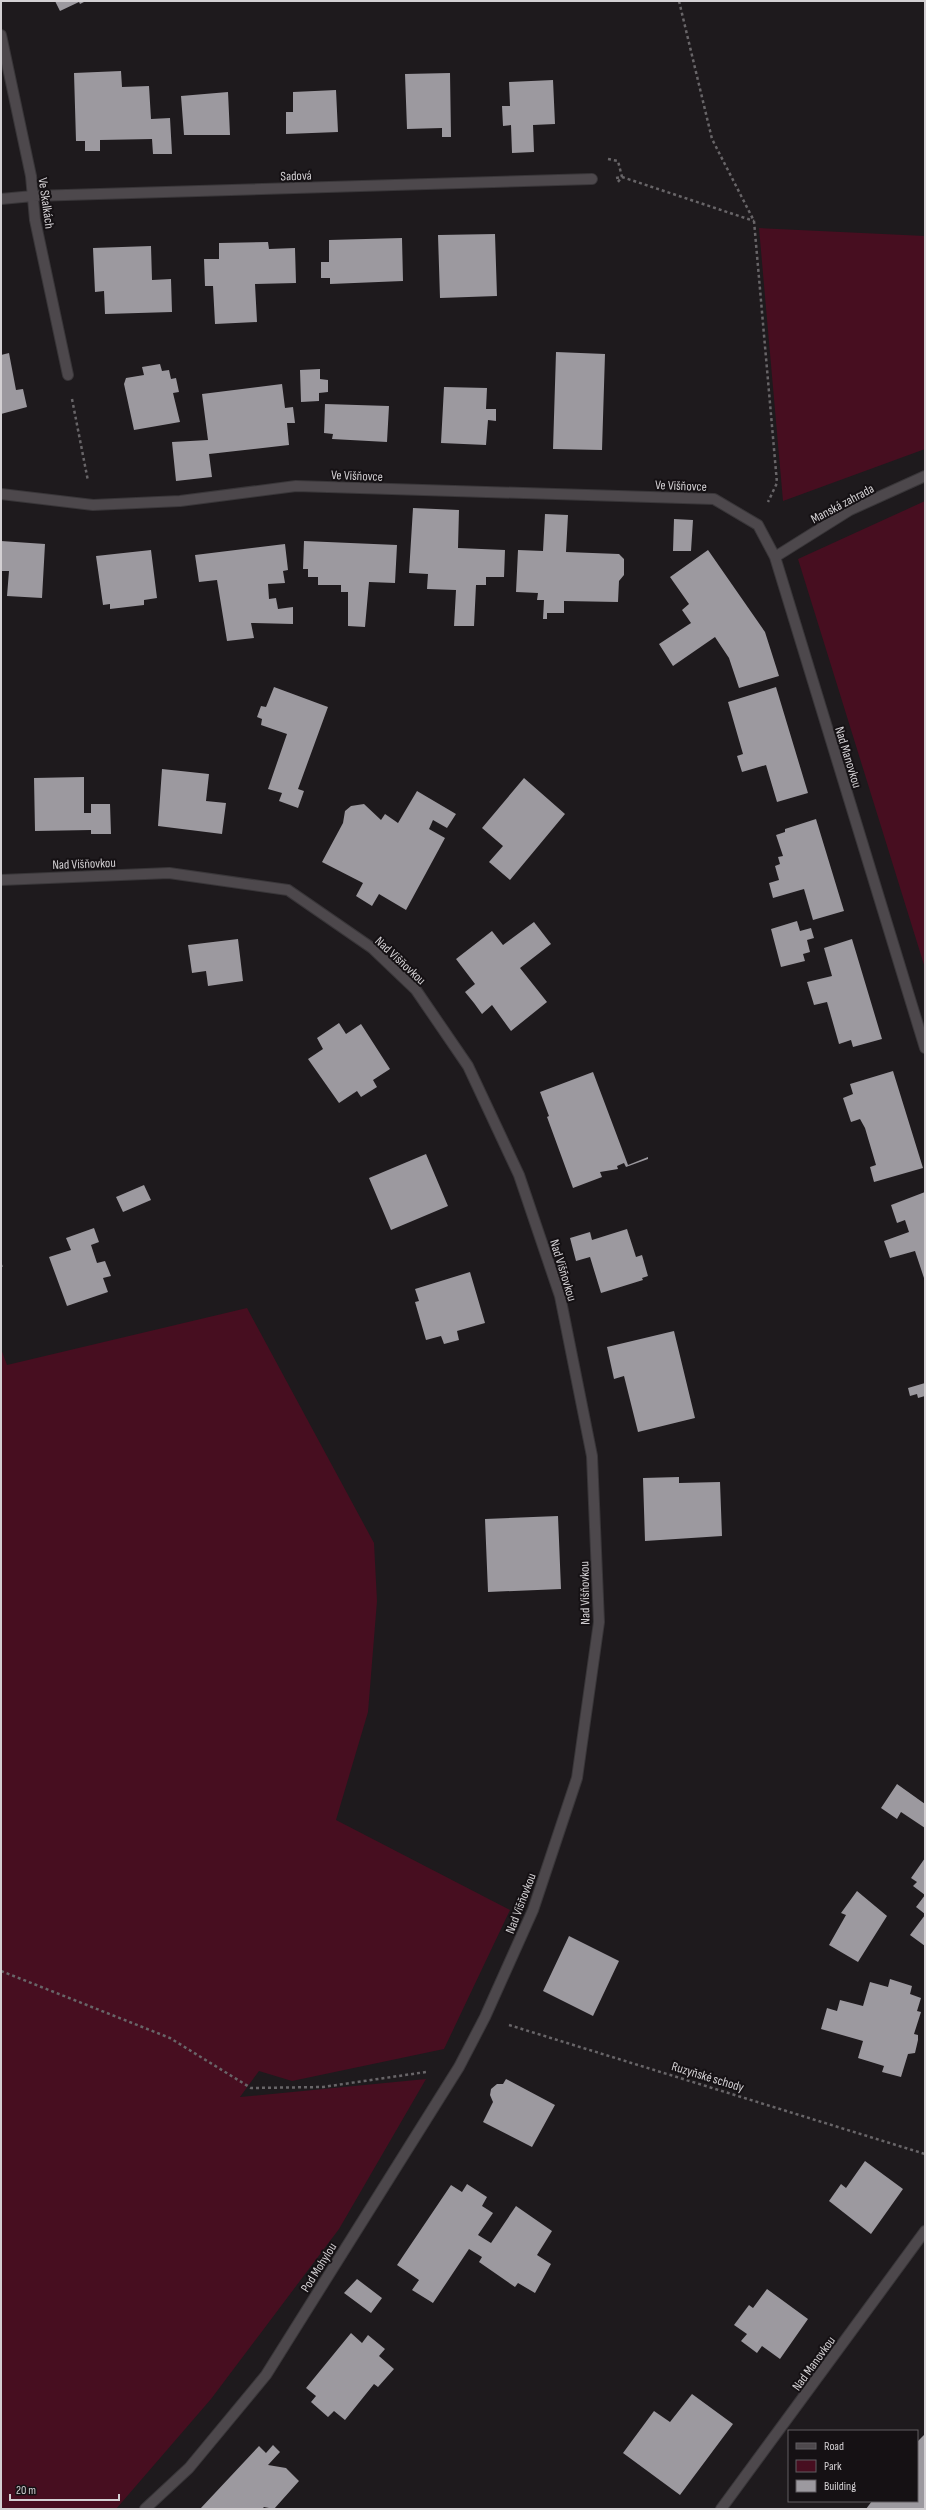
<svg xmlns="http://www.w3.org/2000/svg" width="926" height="2510" viewBox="0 0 926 2510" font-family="'Sofia Sans Condensed',sans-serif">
<rect width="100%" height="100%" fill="#1e1a1d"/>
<path fill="#470e20" d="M 759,228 L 925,236 L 925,449 L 783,501 Z
M 925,501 L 925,968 L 798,559 Z
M 247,1308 L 374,1543 L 377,1601 L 368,1712 L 336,1820 L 510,1910 L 444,2049 L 292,2081 L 259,2071 L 240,2097 L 426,2079 L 339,2229 L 211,2399 L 116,2509 L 1,2509 L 1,1349 L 7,1365 Z"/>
<path fill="#9c999f" d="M 55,1 L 86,1 L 80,4 L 79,2 L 60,11 Z
M 121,71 L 122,87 L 149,86 L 151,119 L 170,118 L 172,154 L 153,154 L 152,139 L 100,140 L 100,151 L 85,151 L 85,141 L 76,141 L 74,73 Z
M 450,73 L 451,137 L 442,137 L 442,128 L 407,129 L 405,74 Z
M 553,80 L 555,124 L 533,125 L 534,152 L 512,153 L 511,125 L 503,126 L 502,106 L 510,106 L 509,82 Z
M 336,90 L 338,132 L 286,134 L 286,112 L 293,112 L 293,92 Z
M 228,92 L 230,135 L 184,135 L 181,96 Z
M 495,234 L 497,296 L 440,298 L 438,235 Z
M 402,238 L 403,281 L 330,284 L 330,278 L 321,278 L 321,262 L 329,262 L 329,240 Z
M 268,242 L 269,249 L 295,248 L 296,283 L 255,284 L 257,322 L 215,324 L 213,286 L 205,286 L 204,259 L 219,259 L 219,243 Z
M 151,246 L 152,280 L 171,279 L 172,312 L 105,314 L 104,291 L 95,292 L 93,248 Z
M 556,352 L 605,354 L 602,450 L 553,449 Z
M 9,353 L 16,390 L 23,389 L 27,407 L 1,414 L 1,355 Z
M 160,364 L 162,371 L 169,370 L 171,379 L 176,378 L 179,392 L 173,393 L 180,422 L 134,430 L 124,384 L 126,378 L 144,375 L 142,367 Z
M 320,369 L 320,379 L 328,380 L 328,392 L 319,393 L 319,401 L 301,402 L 300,370 Z
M 282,384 L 285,408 L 293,407 L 295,423 L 287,423 L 289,445 L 209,454 L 212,477 L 176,481 L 172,442 L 208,440 L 202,394 Z
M 444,387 L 487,388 L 486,409 L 496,409 L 496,421 L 488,420 L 486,445 L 441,443 Z
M 325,404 L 389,406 L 387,442 L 332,439 L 333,434 L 324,433 Z
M 413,508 L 459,510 L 458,548 L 505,550 L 504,577 L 486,577 L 486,585 L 476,585 L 474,626 L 454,626 L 456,590 L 427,589 L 428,574 L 409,573 Z
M 545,514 L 568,515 L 566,552 L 619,554 L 624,559 L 624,575 L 619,581 L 618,602 L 564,601 L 564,613 L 547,613 L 547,619 L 543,619 L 544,600 L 537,600 L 538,593 L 516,592 L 518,550 L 543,551 Z
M 674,519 L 693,520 L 691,551 L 673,551 Z
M 1,541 L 45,544 L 42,598 L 7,596 L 9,571 L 1,571 Z
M 304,541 L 397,545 L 395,583 L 369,582 L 365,627 L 348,626 L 348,592 L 341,592 L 341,585 L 318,585 L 318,577 L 308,577 L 308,569 L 303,569 Z
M 285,544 L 288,570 L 283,571 L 285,583 L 268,584 L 269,599 L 276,598 L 278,609 L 293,607 L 293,624 L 251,623 L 254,638 L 227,641 L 217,580 L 199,582 L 195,555 Z
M 151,550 L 157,598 L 144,600 L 144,605 L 110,609 L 110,604 L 103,605 L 96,556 Z
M 708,550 L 765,632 L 779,676 L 739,688 L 729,658 L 715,637 L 673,666 L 659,644 L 691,623 L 682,610 L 689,604 L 670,577 Z
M 274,687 L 328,707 L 298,789 L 304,791 L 298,808 L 279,801 L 282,793 L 268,789 L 287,734 L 261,725 L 262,719 L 257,717 L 261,706 L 266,707 Z
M 776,687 L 808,793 L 777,802 L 766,765 L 742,772 L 737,756 L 743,754 L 728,702 Z
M 162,769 L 209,774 L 206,801 L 226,803 L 222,834 L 158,826 Z
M 84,777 L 84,813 L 91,813 L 91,804 L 110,804 L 111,834 L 91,834 L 91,830 L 35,831 L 34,778 Z
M 524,778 L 565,814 L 510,880 L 489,862 L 503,846 L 482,828 Z
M 417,791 L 456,814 L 447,828 L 433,820 L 429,829 L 445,838 L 406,910 L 379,894 L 372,906 L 356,896 L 363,883 L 322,862 L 343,823 L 345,811 L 351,806 L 364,804 L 381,820 L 385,814 L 398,823 Z
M 816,819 L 844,911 L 813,920 L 804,889 L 773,898 L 769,883 L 779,880 L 775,866 L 780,864 L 778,857 L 783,856 L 776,835 L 785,832 L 785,829 Z
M 797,921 L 800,931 L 811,928 L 814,938 L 807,940 L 810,952 L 803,954 L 805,961 L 781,967 L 771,929 Z
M 534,922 L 551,944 L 520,968 L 547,1002 L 511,1031 L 492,1005 L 482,1014 L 474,1003 L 465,992 L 475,984 L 456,959 L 492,931 L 503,945 Z
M 238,939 L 243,981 L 208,986 L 206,971 L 192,973 L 188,945 Z
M 852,939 L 882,1039 L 853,1047 L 851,1040 L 839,1044 L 827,1002 L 814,1005 L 807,982 L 832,976 L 824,948 Z
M 339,1023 L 346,1034 L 361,1024 L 390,1069 L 373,1080 L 377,1087 L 361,1097 L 357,1091 L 339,1103 L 308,1059 L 323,1049 L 317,1038 Z
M 893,1071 L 923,1168 L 874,1182 L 870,1167 L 876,1165 L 865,1128 L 860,1119 L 851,1122 L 843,1098 L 853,1094 L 850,1084 Z
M 593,1072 L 628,1165 L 648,1157 L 648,1159 L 626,1167 L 624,1163 L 617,1166 L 618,1169 L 600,1172 L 602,1177 L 573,1188 L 547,1117 L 549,1116 L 540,1092 Z
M 426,1154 L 448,1206 L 391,1230 L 369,1178 Z
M 144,1185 L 151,1200 L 123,1212 L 116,1197 Z
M 925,1192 L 925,1281 L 915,1251 L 890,1258 L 884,1241 L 909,1232 L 905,1220 L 897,1223 L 891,1205 Z
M 94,1228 L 99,1242 L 91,1245 L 97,1263 L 105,1261 L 111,1276 L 103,1278 L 108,1292 L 67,1306 L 49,1257 L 71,1250 L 66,1238 Z
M 627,1229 L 636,1257 L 642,1255 L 648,1276 L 642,1278 L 643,1280 L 601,1293 L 590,1257 L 576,1261 L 570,1238 L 590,1232 L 592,1240 Z
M 470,1272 L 485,1323 L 457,1331 L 459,1340 L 444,1344 L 441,1336 L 426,1340 L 415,1302 L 419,1301 L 415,1289 Z
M 674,1331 L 695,1418 L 638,1432 L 624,1376 L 614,1379 L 607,1347 Z
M 925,1383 L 925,1396 L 918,1398 L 917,1394 L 910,1396 L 908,1388 Z
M 679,1477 L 679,1483 L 720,1482 L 722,1536 L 645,1541 L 643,1478 Z
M 558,1516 L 561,1589 L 488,1592 L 485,1519 Z
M 897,1784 L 925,1804 L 925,1828 L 901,1812 L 897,1819 L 881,1808 Z
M 925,1858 L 925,1895 L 913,1886 L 917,1882 L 911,1878 Z
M 857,1891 L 887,1916 L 858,1962 L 829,1945 L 846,1915 L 841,1913 Z
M 925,1895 L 925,1914 L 916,1907 Z
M 925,1915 L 925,1946 L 910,1935 Z
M 569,1936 L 619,1961 L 593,2016 L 543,1991 Z
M 890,1979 L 912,1986 L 910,1994 L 921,1998 L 917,2011 L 921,2012 L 914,2034 L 918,2035 L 918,2040 L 915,2053 L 908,2054 L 901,2077 L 882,2072 L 884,2066 L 858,2058 L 863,2041 L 821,2029 L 827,2008 L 837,2011 L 840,2000 L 863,2006 L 870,1982 L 888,1987 Z
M 506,2079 L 555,2105 L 532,2147 L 483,2122 L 493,2102 L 490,2095 L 491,2089 L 497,2084 L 503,2084 Z
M 865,2161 L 903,2189 L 871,2234 L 829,2201 L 841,2184 L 846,2188 Z
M 467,2184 L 487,2197 L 482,2206 L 493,2213 L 478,2235 L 491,2243 L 516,2206 L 552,2231 L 537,2255 L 551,2264 L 535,2293 L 518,2283 L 515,2287 L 479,2262 L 482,2257 L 469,2249 L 433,2303 L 412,2290 L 419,2280 L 397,2265 L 451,2185 L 462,2192 Z
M 357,2279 L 382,2298 L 371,2313 L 344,2293 Z
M 767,2289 L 808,2319 L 780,2359 L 762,2346 L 757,2353 L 741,2341 L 747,2334 L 734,2325 L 749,2305 L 753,2308 Z
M 351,2333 L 362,2343 L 368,2335 L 385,2349 L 379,2356 L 394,2369 L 378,2387 L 374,2384 L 345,2420 L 334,2411 L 328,2417 L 311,2402 L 316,2396 L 306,2388 Z
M 692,2394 L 733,2424 L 680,2495 L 623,2453 L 654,2411 L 670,2422 Z
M 925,2434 L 925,2509 L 866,2509 L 872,2501 L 917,2501 L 917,2442 Z
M 273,2445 L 280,2452 L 268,2465 L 286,2468 L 299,2481 L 274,2509 L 264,2507 L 262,2509 L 200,2509 L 259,2446 L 266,2453 Z"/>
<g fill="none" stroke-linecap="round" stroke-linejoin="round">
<g stroke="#393639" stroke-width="12">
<path id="street" d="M 1,35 L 31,176 L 35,220 L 68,375
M 1,199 L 33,196 L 592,179
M 1,494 L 93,505 L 180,501 L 296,486 L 714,499 L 758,525 L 775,557 L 925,1048
M 775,557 L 850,510 L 925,476
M 1,880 L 169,873 L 288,890 L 372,948 L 416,990 L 468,1066 L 519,1175 L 560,1296 L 592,1456 L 599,1622 L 577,1778 L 533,1910 L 485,2017 L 459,2067 L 266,2375 L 189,2468 L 145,2509
M 721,2509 L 925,2231"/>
</g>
<path stroke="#686568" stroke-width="2.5" stroke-dasharray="3 3" stroke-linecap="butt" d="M 679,1 L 712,139 L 754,221 L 777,483 L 768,502
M 608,159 L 618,161 L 622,177 L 617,183
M 616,178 L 622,177 L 754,221
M 72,399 L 88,481
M 1,1265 L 2,1267
M 1,1971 L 170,2038 L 251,2088 L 323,2087 L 426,2072
M 509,2025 L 925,2154"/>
<use href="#street" stroke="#4d484c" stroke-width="10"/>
</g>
<g text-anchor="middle" stroke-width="4" stroke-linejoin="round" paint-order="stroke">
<g font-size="13" fill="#d3d0d3" stroke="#151114">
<text transform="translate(296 175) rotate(-2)" y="5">Sadová</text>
<text transform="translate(47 203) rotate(82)" y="5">Ve Skalkách</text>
<text transform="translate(357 475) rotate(2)" y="5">Ve Višňovce</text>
<text transform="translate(681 485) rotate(2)" y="5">Ve Višňovce</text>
<text transform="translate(842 503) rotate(-28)" y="5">Manská zahrada</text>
<text transform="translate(849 757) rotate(73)" y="5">Nad Manovkou</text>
<text transform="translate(84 863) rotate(-2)" y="5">Nad Višňovkou</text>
<text transform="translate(401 960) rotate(43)" y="5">Nad Višňovkou</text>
<text transform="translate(564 1270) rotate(73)" y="5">Nad Višňovkou</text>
<text transform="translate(584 1593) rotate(-91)" y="5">Nad Višňovkou</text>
<text transform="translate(520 1903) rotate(-69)" y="5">Nad Višňovkou</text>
<text transform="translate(708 2076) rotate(17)" y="5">Ruzyňské schody</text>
<text transform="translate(318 2267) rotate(-58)" y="5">Pod Mohylou</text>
<text transform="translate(813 2363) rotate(-54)" y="5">Nad Manovkou</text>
</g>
</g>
<rect width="926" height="2510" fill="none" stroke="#d3d0d3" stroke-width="4"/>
<rect x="788" y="2430" width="130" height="72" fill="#151114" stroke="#615d60"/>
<rect x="796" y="2443" width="20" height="6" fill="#4d484c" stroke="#615d60"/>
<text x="824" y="2450" font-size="12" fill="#d3d0d3">Road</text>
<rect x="796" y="2460" width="20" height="12" fill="#470e20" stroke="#615d60"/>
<text x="824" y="2470" font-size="12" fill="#d3d0d3">Park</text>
<rect x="796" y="2480" width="20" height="12" fill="#9c999f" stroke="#615d60"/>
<text x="824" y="2490" font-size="12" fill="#d3d0d3">Building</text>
<path d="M10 2494v6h109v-6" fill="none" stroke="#d3d0d3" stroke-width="2"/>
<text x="16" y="2494" font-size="12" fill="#d3d0d3" stroke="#151114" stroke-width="3" paint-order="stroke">20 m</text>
</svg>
